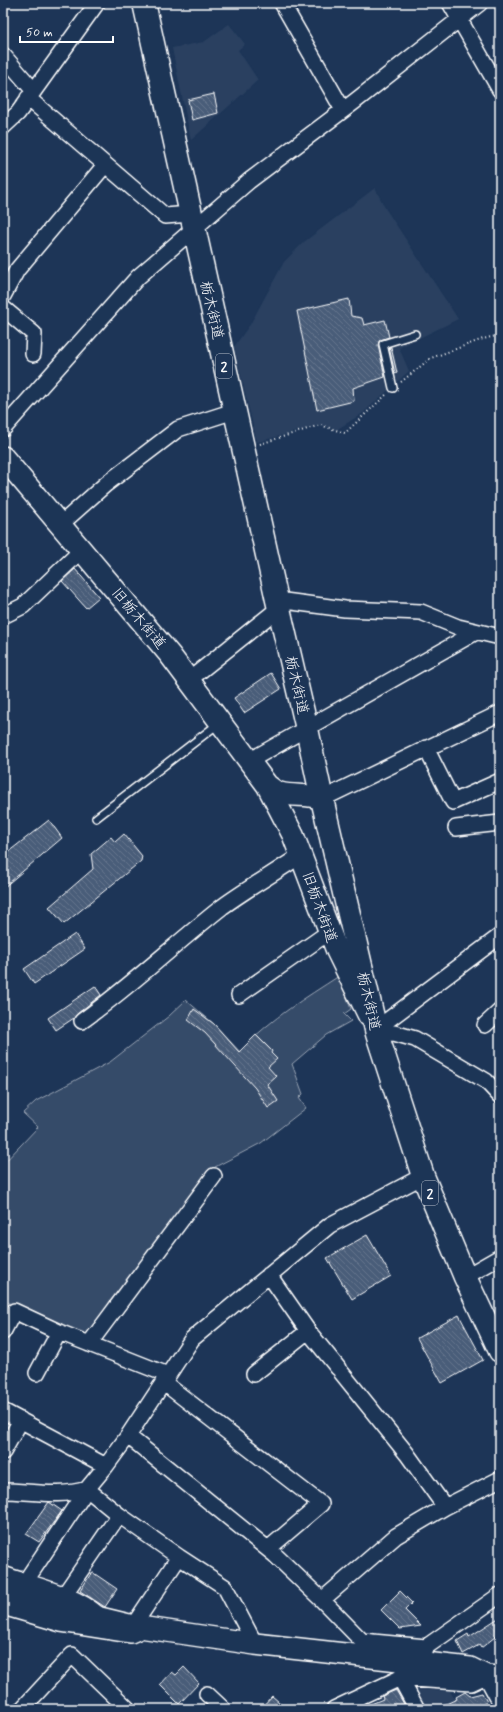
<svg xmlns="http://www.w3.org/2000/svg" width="503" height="1712" viewBox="0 0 503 1712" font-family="Mynerve,'Klee One',sans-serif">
<defs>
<pattern id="building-back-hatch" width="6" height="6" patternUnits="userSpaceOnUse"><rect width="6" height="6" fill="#4a5d79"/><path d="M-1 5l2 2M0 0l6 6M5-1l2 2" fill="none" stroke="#65758d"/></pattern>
</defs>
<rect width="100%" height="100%" fill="#1d3557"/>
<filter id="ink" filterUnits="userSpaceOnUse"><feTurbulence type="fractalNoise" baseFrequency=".025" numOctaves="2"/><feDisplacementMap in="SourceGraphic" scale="8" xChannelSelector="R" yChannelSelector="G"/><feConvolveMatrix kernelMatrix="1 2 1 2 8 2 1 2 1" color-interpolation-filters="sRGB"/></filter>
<g filter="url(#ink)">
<path fill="#2a4161" d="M 229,24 L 245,44 L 238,50 L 258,80 L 191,140 L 172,48 L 204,42 Z
M 375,188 L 385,208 L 458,319 L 399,348 L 409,371 L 363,413 L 336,430 L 320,425 L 257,442 L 234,347 L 251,323 L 284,262 L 304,242 Z
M 411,1689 L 450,1691 L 460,1709 L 423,1709 Z"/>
<path fill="#364b69" stroke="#9aa5b4" d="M 339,976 L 351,1009 L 344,1014 L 351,1021 L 326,1035 L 292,1064 L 303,1094 L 299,1098 L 306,1108 L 261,1143 L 215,1167 L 110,1301 L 97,1327 L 85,1337 L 16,1307 L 3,1299 L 3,1164 L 38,1127 L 23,1113 L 36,1101 L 110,1062 L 169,1016 L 186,1000 L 214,1024 L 241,1053 L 245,1050 L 244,1047 C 272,1018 305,998 339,976 Z"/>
<path fill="url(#building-back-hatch)" stroke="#fff" d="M 214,94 L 218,113 L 192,120 L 188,100 Z
M 349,299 L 351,316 L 362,318 L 364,325 L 385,320 L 389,337 L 380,340 L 378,345 L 385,377 L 353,388 L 354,401 L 317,410 L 297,311 Z
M 389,347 L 391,347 L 397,373 L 395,374 Z
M 75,569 L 99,597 L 86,608 L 62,581 Z
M 271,673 L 281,689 L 244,713 L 234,698 Z
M 49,820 L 62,838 L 3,888 L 3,856 Z
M 124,834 L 142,856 L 141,861 L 64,924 L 49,907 L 93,869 L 91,854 L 111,837 L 115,842 Z
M 75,934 L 85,949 L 34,984 L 24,969 Z
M 95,986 L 101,995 L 77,1014 L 74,1018 L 56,1030 L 48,1018 Z
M 194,1009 L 214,1024 L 239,1052 L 256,1035 L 272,1051 L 271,1053 L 277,1059 L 268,1067 L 276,1076 L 267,1084 L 278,1101 L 268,1108 L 255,1088 L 205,1033 L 188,1020 Z
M 367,1235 L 391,1276 L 352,1299 L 327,1258 Z
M 459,1315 L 483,1360 L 442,1383 L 417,1338 Z
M 49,1502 L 62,1511 L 39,1542 L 26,1534 Z
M 92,1572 L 117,1589 L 105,1607 L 80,1591 Z
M 400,1591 L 412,1603 L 405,1610 L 421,1626 L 400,1629 L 381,1610 Z
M 500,1617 L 500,1633 L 481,1648 L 479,1645 L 463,1654 L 457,1641 L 468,1634 L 469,1637 Z
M 184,1667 L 199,1683 L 179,1704 L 160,1685 L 172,1672 L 176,1675 Z
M 396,1690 L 405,1706 L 400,1709 L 359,1709 L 383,1699 L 382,1696 Z
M 465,1692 L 470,1696 L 482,1693 L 487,1702 L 475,1709 L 435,1709 L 457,1699 L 456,1697 Z
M 272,1696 L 279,1702 L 284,1709 L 260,1709 Z"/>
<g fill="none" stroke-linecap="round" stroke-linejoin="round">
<g stroke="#fff" stroke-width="10">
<path id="lane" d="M 393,388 L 383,344 L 415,334
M 96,818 L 218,724"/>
</g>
<g stroke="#fff" stroke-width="18">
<path id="street" d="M 282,3 L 343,110
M 450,3 L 500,90
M 3,55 L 34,91
M 28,98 L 165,216 L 190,214
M 3,127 L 18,113 L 97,3
M 3,296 L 17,270 L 105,165
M 3,308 L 34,334 L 33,354
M 3,429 L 138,277 L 249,181 L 354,102 L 480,3
M 61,524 L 106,484 L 178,429 L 234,411
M 277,600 L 345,609 L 421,612 L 458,627 L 500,637
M 3,616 L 23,606 L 82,550
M 189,680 L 279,608
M 426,748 L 453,802 L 500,781
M 249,761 L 476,632
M 322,799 L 500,713
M 456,828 L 500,823
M 239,995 L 329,932
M 82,1021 C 131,986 175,944 222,907 C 248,888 275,873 301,855
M 485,1025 L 500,1011
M 376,1029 L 500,936
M 377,1034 L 394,1033 L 415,1039 L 486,1081 L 500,1096
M 269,1275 L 308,1331 L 338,1368
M 465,1277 L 500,1257
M 3,1332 L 14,1311 L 59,1332 L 168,1375
M 89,1344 L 214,1176
M 341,1372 L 407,1454 L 445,1507
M 37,1373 L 59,1332
M 254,1374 L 308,1331
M 163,1382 L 321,1504 L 268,1549
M 3,1411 L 106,1466
M 128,1436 L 275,1555 L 322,1600 L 362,1641 L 426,1647 L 500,1595
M 3,1452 L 21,1420
M 3,1491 C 32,1491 58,1498 87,1489 L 119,1515
M 3,1574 C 33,1585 74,1593 98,1614
M 25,1582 L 87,1489 L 106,1466 L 128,1436 L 192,1339 L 330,1225 L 423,1176
M 64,1595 L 119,1515 L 179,1557 L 225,1587 L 255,1644
M 322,1600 L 396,1536 L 445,1507 L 500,1479
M 3,1607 L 61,1624 L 131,1635 L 138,1632
M 133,1626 L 179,1557
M 403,1672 L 400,1678 L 417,1709
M 207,1694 L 223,1709
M 22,1709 L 72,1655 L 128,1709
M 334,1709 L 400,1678 L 471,1683 L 486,1676 L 500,1702"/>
</g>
<g stroke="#fff" stroke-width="24">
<path id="secondary" d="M 3,457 L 170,655 L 267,785 L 293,835 L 337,951 L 369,1016
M 267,785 C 271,788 275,792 280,793 C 295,797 308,793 322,799
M 3,1590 L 59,1608 L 133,1626 L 255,1644 L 470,1668 L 486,1676 L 500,1677"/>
</g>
<g stroke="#fff" stroke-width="25">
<path id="primary" d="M 144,3 L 277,600 L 307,729 L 322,799 L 377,1034 L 423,1176 L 465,1277 L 500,1351"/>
</g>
<path stroke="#fff" stroke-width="2" stroke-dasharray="1 3" stroke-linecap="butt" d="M 401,382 L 431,358 L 483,339 L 500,335
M 260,444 L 320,425 L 345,433 L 387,394"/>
<use href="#lane" stroke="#1d3557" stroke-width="7"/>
<use href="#street" stroke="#1d3557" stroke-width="15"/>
<use href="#secondary" stroke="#1d3557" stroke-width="21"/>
<use href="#primary" stroke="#1d3557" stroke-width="22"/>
</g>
</g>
<g text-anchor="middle" stroke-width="3.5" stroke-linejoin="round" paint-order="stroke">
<g fill="#1d3557" stroke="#bbc2cd" stroke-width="1">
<rect x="216" y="354" width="16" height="24" rx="3"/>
<rect x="422" y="1181" width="16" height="24" rx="3"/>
</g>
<g font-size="14" font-weight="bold" fill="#fff">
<text x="224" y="371">2</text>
<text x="430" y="1198">2</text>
</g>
<g font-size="15" fill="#fff" stroke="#1d3557">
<text transform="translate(212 310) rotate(77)" y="5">栃木街道</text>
<text transform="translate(139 618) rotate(50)" y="5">旧栃木街道</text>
<text transform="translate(297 685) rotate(77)" y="5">栃木街道</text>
<text transform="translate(320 907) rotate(70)" y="5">旧栃木街道</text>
<text transform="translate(369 1001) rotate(77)" y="5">栃木街道</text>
</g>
</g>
<rect width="503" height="1712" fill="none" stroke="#1d3557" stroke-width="16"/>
<rect x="8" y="8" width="487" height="1696" fill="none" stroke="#fff" stroke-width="1.5" filter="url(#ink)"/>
<path d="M20 36v6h93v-6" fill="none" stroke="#ffffff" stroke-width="2"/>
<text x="26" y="36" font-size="12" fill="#ffffff" stroke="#1d3557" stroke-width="3" paint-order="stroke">50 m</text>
</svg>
